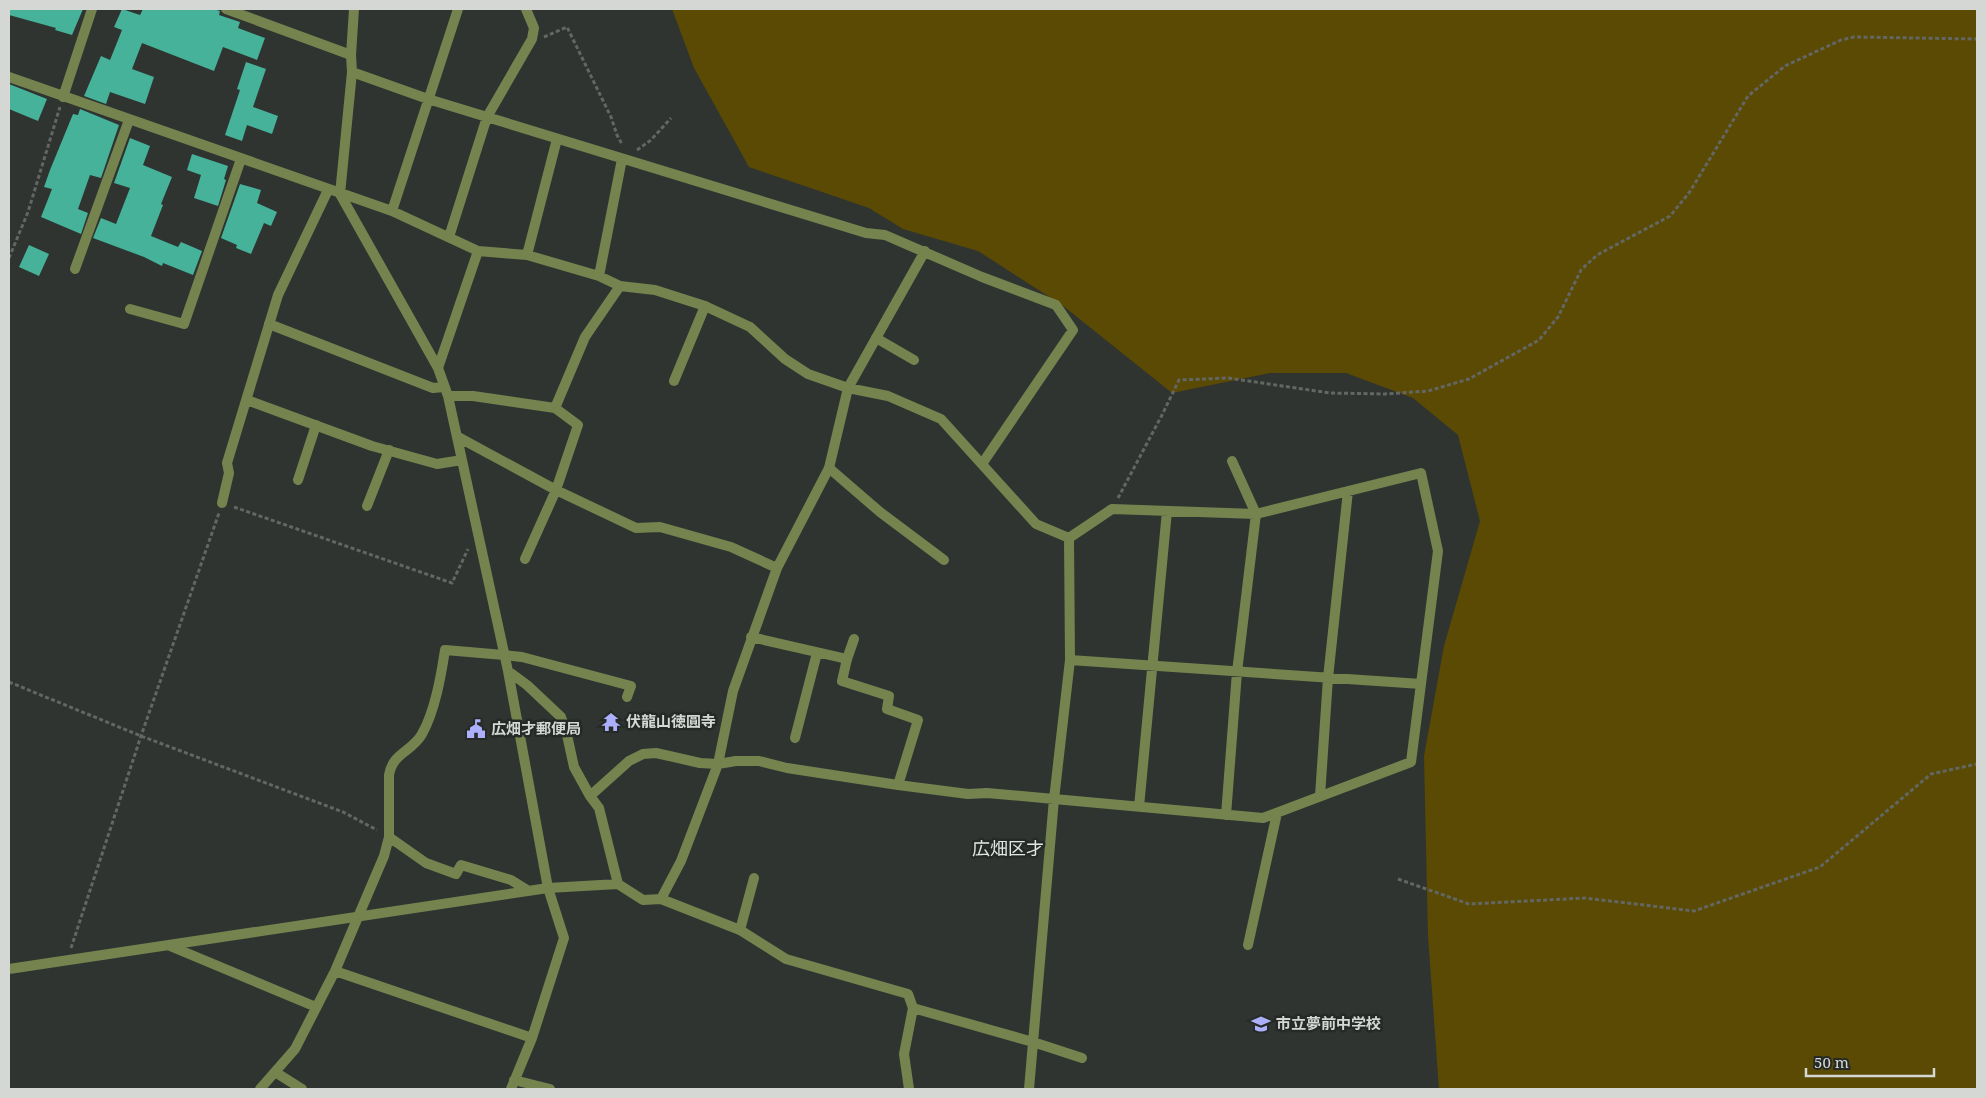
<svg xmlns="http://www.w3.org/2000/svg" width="1986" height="1098" viewBox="0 0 1986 1098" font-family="'Noto Serif','Noto Sans JP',serif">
<rect width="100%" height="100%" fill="#2f3430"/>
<path fill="#5b4a03" d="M 672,9 L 1977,9 L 1977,1089 L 1439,1089 L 1428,935 L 1424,756 L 1444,646 L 1480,521 L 1458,435 L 1413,398 L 1346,373 L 1270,373 L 1172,393 L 1062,305 L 978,251 L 903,229 L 869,208 L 749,167 L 694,68 Z"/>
<path fill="#45b299" d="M 9,9 L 83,9 L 72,35 L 55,30 L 56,28 L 9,15 Z
M 122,9 L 140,15 L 143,9 L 213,9 L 220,11 L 219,15 L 240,22 L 238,28 L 265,38 L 257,60 L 223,47 L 214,71 L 142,43 L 132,69 L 154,77 L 145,104 L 110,92 L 106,104 L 84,96 L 101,56 L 110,60 L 122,30 L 114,27 Z
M 246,62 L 266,69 L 253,107 L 278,116 L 272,134 L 247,125 L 242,141 L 225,135 L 240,90 L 237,89 Z
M 9,84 L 47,99 L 38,121 L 9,109 Z
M 80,109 L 119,125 L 101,178 L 90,175 L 78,209 L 88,213 L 81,234 L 41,217 L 52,189 L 44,187 L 50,170 L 73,114 L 78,115 Z
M 130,138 L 150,146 L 143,165 L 172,177 L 161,204 L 163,205 L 151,236 L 178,247 L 181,242 L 202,251 L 193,275 L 163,263 L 162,266 L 144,257 L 93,238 L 101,218 L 116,224 L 130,188 L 114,183 Z
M 192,154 L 228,166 L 224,179 L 226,180 L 218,206 L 194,198 L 201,175 L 187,170 Z
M 240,184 L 261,190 L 257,203 L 277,212 L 271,226 L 264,223 L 251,254 L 236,248 L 237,245 L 221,238 Z
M 29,245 L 49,254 L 39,276 L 19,267 Z"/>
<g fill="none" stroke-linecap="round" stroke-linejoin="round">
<path stroke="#636764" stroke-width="3" stroke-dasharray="4 2.5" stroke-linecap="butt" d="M 544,37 L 567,27 L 611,117 L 617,135 L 622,144
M 637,150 L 651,140 L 671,118
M 9,258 L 28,212 L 60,107
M 1118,498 L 1162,415 L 1179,380 L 1228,378 L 1330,393 L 1385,394 L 1428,391 L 1469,379 L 1539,340 L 1558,317 L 1581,270 L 1597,255 L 1670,216 L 1689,193 L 1748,96 L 1785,66 L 1841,40 L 1854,37 L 1977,39
M 234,507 L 452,583 L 468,549
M 9,682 L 141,736 L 343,812 L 377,830
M 1398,879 L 1469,904 L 1585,898 L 1694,911 L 1820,867 L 1931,774 L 1977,764
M 71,948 L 141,736 L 219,513"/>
<path stroke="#75834f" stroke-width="10" d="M 226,9 L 351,55
M 75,269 L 129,120
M 130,309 L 184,324 L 241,159
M 269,324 L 433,388 L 444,387
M 876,338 L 914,360
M 674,381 L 705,306
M 829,468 L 880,512 L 944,560
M 298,480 L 316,425
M 367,506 L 389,450
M 854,639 L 847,659 L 842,681 L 889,696 L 887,709 L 918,720 L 898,785
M 504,655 L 522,657 L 631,686 L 627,697
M 740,930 L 754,878"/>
<path stroke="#75834f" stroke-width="10" d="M 354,9 L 351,55 L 352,72 L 340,194 L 438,368 L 448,396 L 508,671 L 548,888 L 564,938 L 532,1038 L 511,1089
M 352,72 L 428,99 L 866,233 L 885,235 L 982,277 L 1056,305 L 1073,330 L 982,464
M 9,77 L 392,211 L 478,251 L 527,255 L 599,276 L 620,286 L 655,290 L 705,306 L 750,327 L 785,359 L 808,374 L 848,388 L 888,396 L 941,419 L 1036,524 L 1069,538
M 63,97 L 92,9
M 392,211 L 458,9
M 449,237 L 487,117 L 532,39 L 534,28 L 526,9
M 527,255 L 557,139
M 599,276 L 622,159
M 438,368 L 478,251
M 448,396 L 473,396 L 555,408 L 578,425 L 556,490 L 525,559
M 247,400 L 372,446 L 437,464 L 462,460
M 555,408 L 585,337 L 620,286
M 458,437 L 556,490 L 636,528 L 660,527 L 731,547 L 777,568
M 1421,473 L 1438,551 L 1411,762 L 1263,818 L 1054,799 L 1070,660 L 1069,538 L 1112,509 L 1256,514 Z
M 222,503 L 229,473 L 227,463 L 278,295 L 328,190
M 751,637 L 847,659
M 1070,660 L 1421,684
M 508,671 L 527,685 L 561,717 L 567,735 L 574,767 L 590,796 L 599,808 L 618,884
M 795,738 L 817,653
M 590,796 L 629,761 L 643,754 L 656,753 L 700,763 L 718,764 L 736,761 L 759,761 L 787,768 L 898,785 L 968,794 L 987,793 L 1054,799 L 1029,1089
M 1320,796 L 1328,678 L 1348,491
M 1139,807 L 1167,511
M 1226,815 L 1237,672 L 1256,514 L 1232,461
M 389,837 L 426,863 L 456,874 L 461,865 L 511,880 L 527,890
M 548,888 L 618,884 L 643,900 L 661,899 L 740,930 L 786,959 L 908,994 L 913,1008 L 904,1054 L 909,1089
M 661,899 L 681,861 L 718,764 L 733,691 L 777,568 L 829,468 L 848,388 L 925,251
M 1248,945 L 1277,813
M 170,946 L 316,1007
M 335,971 L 532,1038
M 913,1008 L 1033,1042 L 1082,1058
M 275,1072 L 302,1089
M 514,1080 L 550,1089
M 260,1089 L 295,1049 L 335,971 L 384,856 L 389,837 L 389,775 C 393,752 412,752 422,734 C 435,711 441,676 445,650 L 504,655"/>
<path stroke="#75834f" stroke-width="10" d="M 9,969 L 548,888"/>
</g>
<defs>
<g id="temple-bare" transform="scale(1.5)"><path d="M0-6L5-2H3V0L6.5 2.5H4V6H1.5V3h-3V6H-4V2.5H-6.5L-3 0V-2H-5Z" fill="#acaffb" stroke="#262a26" stroke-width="2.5" paint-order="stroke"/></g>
<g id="civic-bare" transform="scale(1.5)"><path d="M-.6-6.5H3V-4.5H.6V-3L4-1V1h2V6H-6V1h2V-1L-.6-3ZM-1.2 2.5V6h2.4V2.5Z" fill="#acaffb" stroke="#262a26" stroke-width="2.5" paint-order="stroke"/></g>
<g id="school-bare" transform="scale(1.5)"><path d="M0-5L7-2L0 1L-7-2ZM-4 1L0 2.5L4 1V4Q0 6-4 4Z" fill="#acaffb" stroke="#262a26" stroke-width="2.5" paint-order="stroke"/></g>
</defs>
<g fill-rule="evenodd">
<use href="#temple-bare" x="611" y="722"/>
<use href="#civic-bare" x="476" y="729"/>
<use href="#school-bare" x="1261" y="1024"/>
</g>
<g text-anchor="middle" stroke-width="5" stroke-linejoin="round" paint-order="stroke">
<g font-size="15" font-weight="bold" fill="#d4d7d4" stroke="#262a26" text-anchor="start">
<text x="626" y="727">伏龍山徳圓寺</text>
<text x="491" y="734">広畑才郵便局</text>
<text x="1276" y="1029">市立夢前中学校</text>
</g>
<g font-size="18" fill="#e0e6e1" stroke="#262a26">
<text x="1008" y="855">広畑区才</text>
</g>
</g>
<rect width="1986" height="1098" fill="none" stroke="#d4d7d4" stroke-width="20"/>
<path d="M1806 1068v8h128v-8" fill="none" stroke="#d4d7d4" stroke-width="2.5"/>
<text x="1814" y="1068" font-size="15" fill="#d4d7d4" stroke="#262a26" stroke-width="4" paint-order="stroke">50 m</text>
</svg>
